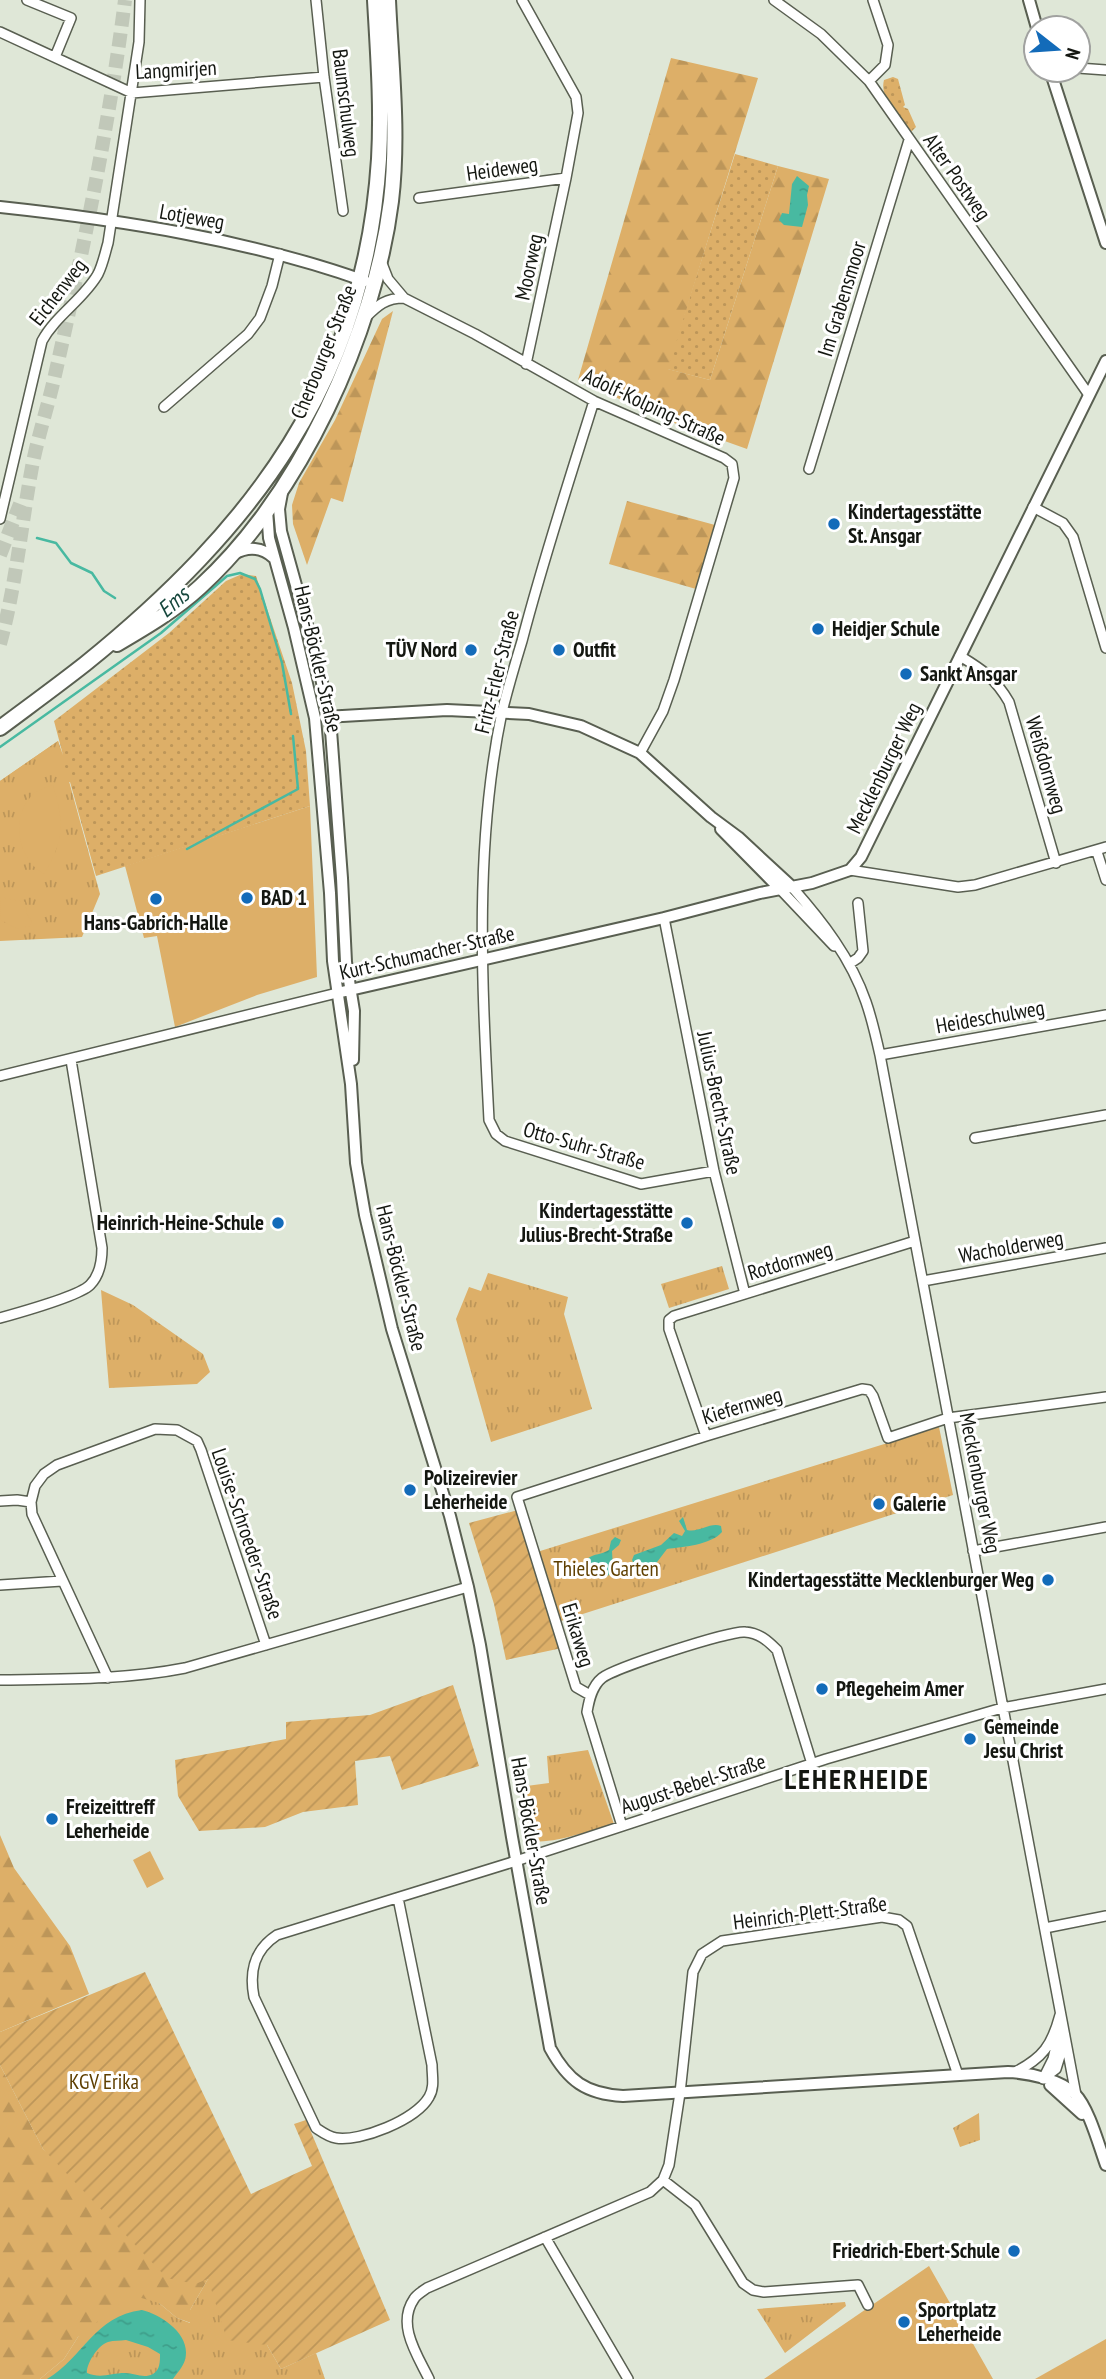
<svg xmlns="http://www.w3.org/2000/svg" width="1106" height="2379" viewBox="0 0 1106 2379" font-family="'PT Sans Narrow',sans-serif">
<defs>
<pattern id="grass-dots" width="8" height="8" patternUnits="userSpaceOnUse" patternTransform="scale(1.75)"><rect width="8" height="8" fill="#ddaf68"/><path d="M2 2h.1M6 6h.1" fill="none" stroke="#bd9659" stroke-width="1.8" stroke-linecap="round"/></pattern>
<pattern id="forest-firs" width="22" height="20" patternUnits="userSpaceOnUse" patternTransform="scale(1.75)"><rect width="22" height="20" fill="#ddaf68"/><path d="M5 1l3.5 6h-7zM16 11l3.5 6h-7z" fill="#bd9659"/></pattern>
<pattern id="park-tufts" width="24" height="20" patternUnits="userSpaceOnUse" patternTransform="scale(1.75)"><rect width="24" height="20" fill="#ddaf68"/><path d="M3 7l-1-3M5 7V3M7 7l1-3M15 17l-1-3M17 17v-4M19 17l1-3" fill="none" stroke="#bd9659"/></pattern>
<pattern id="garden-furrows" width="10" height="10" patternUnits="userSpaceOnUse" patternTransform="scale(1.75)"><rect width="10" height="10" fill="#ddaf68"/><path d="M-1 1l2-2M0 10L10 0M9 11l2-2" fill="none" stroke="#bd9659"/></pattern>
<pattern id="water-ripples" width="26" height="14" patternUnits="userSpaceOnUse" patternTransform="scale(1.75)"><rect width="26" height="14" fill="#48b9a1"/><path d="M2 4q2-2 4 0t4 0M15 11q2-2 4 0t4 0" fill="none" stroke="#3e9e8a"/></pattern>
</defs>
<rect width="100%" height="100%" fill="#dfe7d7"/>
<path fill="url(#grass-dots)" d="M 893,77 L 898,79 L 905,105 L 903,107 L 908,109 L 916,127 L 912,131 L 906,130 C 899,115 879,98 884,80 Z
M 735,154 L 778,166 L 710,380 L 667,369 Z
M 242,574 L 256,576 L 292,683 L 306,751 L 310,806 L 96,876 L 70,782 L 0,781 L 58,741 L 63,755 L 54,721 L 169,633 L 226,581 Z"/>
<path fill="url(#forest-firs)" d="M 671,58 L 758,78 L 668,369 L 710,380 L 778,166 L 829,179 L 747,449 L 663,419 L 578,380 Z
M 393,311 L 343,502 L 331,498 L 307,565 L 293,524 L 292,505 L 299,483 L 335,420 L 382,319 Z
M 627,501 L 715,525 L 696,589 L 609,564 Z
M 0,1835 L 14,1868 L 70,1946 L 89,1994 L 0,2032 Z
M 0,2065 L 43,2149 L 208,2279 L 190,2310 L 191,2323 L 177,2318 L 159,2303 L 78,2337 L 64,2359 L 40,2379 L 0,2379 Z"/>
<path fill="url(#park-tufts)" d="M 58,741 L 100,894 L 82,937 L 0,941 L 0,781 Z
M 722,1266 L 729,1289 L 669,1308 L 661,1284 Z
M 488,1273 L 568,1297 L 564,1314 L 592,1409 L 491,1442 L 456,1319 L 469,1287 L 481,1291 Z
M 101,1290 L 133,1305 L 203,1354 L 210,1372 L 197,1384 L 109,1388 Z
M 939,1427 L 953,1495 L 561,1621 L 537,1552 Z
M 588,1750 L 614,1824 C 594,1829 544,1848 527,1839 L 519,1787 L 549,1783 L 547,1756 Z
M 979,2113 L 980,2140 L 960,2147 L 953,2128 Z
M 208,2279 L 267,2345 L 281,2369 L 316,2353 L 325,2379 L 40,2379 L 64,2359 L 78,2337 L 131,2295 L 159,2303 L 177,2318 L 190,2323 L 190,2310 Z
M 845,2302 L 846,2306 L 785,2353 L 757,2309 Z"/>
<path fill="url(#garden-furrows)" d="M 518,1510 L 562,1648 L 506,1660 L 494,1604 L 469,1523 Z
M 453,1685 L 479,1766 L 402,1790 L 390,1756 L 355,1761 L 358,1805 L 303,1812 L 265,1827 L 199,1831 L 178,1796 L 175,1760 L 286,1739 L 286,1722 L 370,1715 Z
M 145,1972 L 251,2194 L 312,2166 L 294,2124 L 306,2120 L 390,2320 L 281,2369 L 267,2345 L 227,2340 L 208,2279 L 195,2284 L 167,2278 L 43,2149 L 0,2065 L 0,2032 Z"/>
<path fill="#ddaf68" d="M 53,785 C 64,823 65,839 44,874 C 19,860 11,822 29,799 C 34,791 44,788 53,785 Z
M 310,806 L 317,977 L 257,995 L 175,1027 L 157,936 L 144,938 L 125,866 Z
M 0,897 L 25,902 L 27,914 L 32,922 L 30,926 L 17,929 L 1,920 Z
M 150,1851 L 164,1879 L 147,1888 L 133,1860 Z
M 929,2266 L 993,2379 L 764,2379 Z
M 1106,2339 L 1106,2379 L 1035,2379 Z"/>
<path fill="url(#water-ripples)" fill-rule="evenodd" d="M 797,176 L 809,186 L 807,195 L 808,205 L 802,227 L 784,225 L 779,220 L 782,213 L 789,214 L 792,184 Z
M 683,1517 L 687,1530 C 699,1533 710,1522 721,1526 L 722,1532 C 711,1545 682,1547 667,1549 L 651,1570 L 638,1573 L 632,1560 L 634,1555 L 661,1545 L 674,1533 L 682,1536 L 685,1531 L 679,1521 Z
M 615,1537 L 621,1540 L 619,1545 L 612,1551 L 613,1568 L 608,1576 L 603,1573 L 603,1569 L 598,1568 L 596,1573 L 590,1575 L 587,1571 L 587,1559 C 595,1553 601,1555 609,1550 L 611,1541 Z
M 142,2310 C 162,2315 192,2335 185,2360 C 183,2367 177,2373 173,2379 L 47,2379 C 84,2357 94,2316 142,2310 ZM 126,2340 L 148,2347 L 160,2354 C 160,2362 160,2370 153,2374 C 143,2379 135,2373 125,2373 C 111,2373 101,2379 87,2373 C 86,2364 98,2345 108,2342 C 114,2340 120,2341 126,2340 Z"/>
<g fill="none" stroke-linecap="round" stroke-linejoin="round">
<path stroke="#48b9a1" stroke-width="2.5" d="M 37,538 L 56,543 L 71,563 L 92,573 L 104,591 L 115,598
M 0,747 L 161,633 L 227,576 L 240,573 L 255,579 L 260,589 L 282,663 L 291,714
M 187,849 L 298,789 L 293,736"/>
<path stroke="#c1c8b9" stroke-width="14" stroke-dasharray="14 7" stroke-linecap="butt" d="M 0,555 L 20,504
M 0,644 C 16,586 21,526 32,467 C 38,436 48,406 55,375 C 83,251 109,126 125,0"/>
<g stroke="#595f51" stroke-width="12">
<path id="minor" d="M 27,0 L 71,18 L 55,57
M 316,0 L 324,77 L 343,211
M 774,0 L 821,34 L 869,81 L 1089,395
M 0,32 L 132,93 L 324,77
M 1078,68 L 1106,70
M 869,81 L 885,65 L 888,45 L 873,0
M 419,198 L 566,178 L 578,113 L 576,97 L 522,0
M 381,261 L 388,279 L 404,298 L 475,334 L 594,401 L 724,458 L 732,464 L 734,478 L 674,680 L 663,711 L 640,753
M 366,317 C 378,305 386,298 404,298
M 526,364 L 566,178
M 594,401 C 569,481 543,560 522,641 C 515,664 508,688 502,712 C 474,846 482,984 489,1120 L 496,1134 L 505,1141 L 641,1184 L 714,1171
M 164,407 L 248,334 L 260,318 L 272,286 L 280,254
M 809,469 L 909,140
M 1033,507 L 1063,523 L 1073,537 L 1106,648
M 0,519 L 42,341 C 56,315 84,299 98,274 C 103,264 105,253 108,243 L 139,42 L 140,0
M 960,656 C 983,670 995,678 1009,702 L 1056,863
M 1097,852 L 1106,880
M 850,870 L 958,887 L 975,885 L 1106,847
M 792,887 C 822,921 851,958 866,1002 C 872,1019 876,1037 880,1055 L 1076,2095
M 780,889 L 834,946
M 664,918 L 714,1171 L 745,1294
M 849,964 L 858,958 L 863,951 L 858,903
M 880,1055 L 1106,1015
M 0,1076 L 337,993
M 975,1138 L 1106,1115
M 923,1281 L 1106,1248
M 0,1318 C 18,1313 79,1296 90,1285 C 99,1276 102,1261 102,1248 L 71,1060
M 706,1436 L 669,1329 L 669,1320 L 674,1316 L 915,1241
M 0,1501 L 17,1500 L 31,1502
M 973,1551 L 1106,1527
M 0,1585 L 62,1581
M 108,1678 L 32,1514 L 31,1502 L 35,1486 L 44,1474 L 57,1465 L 155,1429 L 177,1430 L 197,1441 L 201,1450 L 266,1645
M 0,1680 C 62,1679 124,1680 185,1668 L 468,1587
M 590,1695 L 576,1687 L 517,1497 L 706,1436 L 862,1389 L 869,1390 L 873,1396 L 888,1438 L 948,1418 L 1106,1397
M 622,1826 L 587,1712 C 589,1700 592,1686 602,1678 C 614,1668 731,1630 745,1632 C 759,1633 767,1640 777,1650 L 812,1764
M 398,1898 L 432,2065 C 432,2076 435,2087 429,2097 C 416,2120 360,2142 336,2138 C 329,2137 322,2132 316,2128 L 254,1997 C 249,1971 254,1950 277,1935 L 516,1861 L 826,1759 L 1002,1708 L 1106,1689
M 1045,1928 L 1106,1916
M 1015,2072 C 1043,2058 1052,2045 1060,2015
M 1044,2078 L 1056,2069 L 1064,2043
M 1043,2079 L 1053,2059 L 1059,2033
M 663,2180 L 695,2205 L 743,2283 L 753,2290 L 764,2292 L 858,2285 L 868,2305
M 545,2237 L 628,2379
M 429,2379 C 418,2356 396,2325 414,2299 C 416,2295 423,2291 427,2288 L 650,2192 L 663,2180 L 669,2165 L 680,2093 L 693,1972 L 702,1954 L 722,1941 L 882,1917 L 899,1920 L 907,1926 L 958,2075"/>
</g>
<g stroke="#595f51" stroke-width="14">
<path id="tertiary" d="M 1029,0 L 1037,28
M 1050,70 L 1106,243
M 0,207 C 121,220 250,240 365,281
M 282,493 L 279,509 L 281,531 L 317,661 L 330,717 L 342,878 L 346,962 L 354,1011 L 353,1060
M 267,510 L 269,538 L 294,628 L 315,718 L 330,893 L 333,961 L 351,1084 L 356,1163 L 365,1215 L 392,1329 L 450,1516 L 468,1587 L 480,1645 L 512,1837 L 550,2048 C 568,2081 586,2094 623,2096 L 1008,2072 C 1028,2073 1060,2079 1075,2094 C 1089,2108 1099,2146 1106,2165
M 234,554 C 248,546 262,547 274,558
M 325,717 L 447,710 L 529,714 L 581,726 L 640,753 L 711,817 L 738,837 L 792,887
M 721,829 L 780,889
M 337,993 L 664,918 L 760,893 L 812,883 L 850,870 L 861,857 L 1106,361
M 1050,2085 L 1082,2114"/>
</g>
<g stroke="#595f51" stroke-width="18">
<path id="primary" d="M 117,644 C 146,627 175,610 200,587 C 300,495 374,335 391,201 C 399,134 391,66 388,0
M 0,728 C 28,707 57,686 85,664 C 253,528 365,382 379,159 C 382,106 378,53 375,0"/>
</g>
<use href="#minor" stroke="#fff" stroke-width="9"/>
<use href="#tertiary" stroke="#fff" stroke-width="10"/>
<use href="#primary" stroke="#fff" stroke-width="14"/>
</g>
<g fill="#136bb9" stroke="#fff" stroke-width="2.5">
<circle cx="834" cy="524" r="7"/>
<circle cx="818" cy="629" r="7"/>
<circle cx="471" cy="650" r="7"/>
<circle cx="559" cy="650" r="7"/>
<circle cx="906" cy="674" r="7"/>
<circle cx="247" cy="898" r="7"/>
<circle cx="156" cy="899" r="7"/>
<circle cx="278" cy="1223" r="7"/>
<circle cx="687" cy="1223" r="7"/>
<circle cx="410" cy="1490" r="7"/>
<circle cx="879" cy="1504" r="7"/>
<circle cx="1048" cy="1580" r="7"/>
<circle cx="822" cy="1689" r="7"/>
<circle cx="970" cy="1739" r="7"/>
<circle cx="52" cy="1819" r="7"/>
<circle cx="1014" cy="2251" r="7"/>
<circle cx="904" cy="2322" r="7"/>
</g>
<g text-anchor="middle" stroke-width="6" stroke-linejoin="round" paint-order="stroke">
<g font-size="21" fill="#141711" stroke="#fff">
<text transform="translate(176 70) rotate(-3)" y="7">Langmirjen</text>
<text transform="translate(346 103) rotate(83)" y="7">Baumschulweg</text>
<text transform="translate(502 169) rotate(-8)" y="7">Heideweg</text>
<text transform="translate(957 177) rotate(55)" y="7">Alter Postweg</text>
<text transform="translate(192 217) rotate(10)" y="7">Lotjeweg</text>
<text transform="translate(529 267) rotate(-78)" y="7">Moorweg</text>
<text transform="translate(58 292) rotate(-52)" y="7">Eichenweg</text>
<text transform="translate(842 299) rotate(-73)" y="7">Im Grabensmoor</text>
<text transform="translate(324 352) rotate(-68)" y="7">Cherbourger Straße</text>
<text transform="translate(654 407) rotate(25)" y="7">Adolf-Kolping-Straße</text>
<text transform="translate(318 659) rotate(77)" y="7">Hans-Böckler-Straße</text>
<text transform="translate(497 672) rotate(-76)" y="7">Fritz-Erler-Straße</text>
<text transform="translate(1046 765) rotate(74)" y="7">Weißdornweg</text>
<text transform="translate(884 768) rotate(-64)" y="7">Mecklenburger Weg</text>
<text transform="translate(427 953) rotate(-13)" y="7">Kurt-Schumacher-Straße</text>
<text transform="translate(990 1017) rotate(-10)" y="7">Heideschulweg</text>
<text transform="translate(719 1103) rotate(78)" y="7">Julius-Brecht-Straße</text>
<text transform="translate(584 1146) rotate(16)" y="7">Otto-Suhr-Straße</text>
<text transform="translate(1011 1247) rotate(-10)" y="7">Wacholderweg</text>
<text transform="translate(790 1261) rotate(-17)" y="7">Rotdornweg</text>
<text transform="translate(401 1278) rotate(76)" y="7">Hans-Böckler-Straße</text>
<text transform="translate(742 1406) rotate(-17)" y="7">Kiefernweg</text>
<text transform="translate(980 1483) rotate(79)" y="7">Mecklenburger Weg</text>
<text transform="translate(247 1534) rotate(71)" y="7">Louise-Schroeder-Straße</text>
<text transform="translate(578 1635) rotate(73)" y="7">Erikaweg</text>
<text transform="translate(693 1784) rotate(-18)" y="7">August-Bebel-Straße</text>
<text transform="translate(531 1831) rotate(80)" y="7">Hans-Böckler-Straße</text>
<text transform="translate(810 1913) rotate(-7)" y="7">Heinrich-Plett-Straße</text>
</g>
<g font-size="21" font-weight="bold" fill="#141711" stroke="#fff" text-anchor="start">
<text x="848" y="519">Kindertagesstätte<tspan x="848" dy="24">St. Ansgar</tspan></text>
<text x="832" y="636">Heidjer Schule</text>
<text x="457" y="657" text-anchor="end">TÜV Nord</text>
<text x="573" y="657">Outfit</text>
<text x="920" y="681">Sankt Ansgar</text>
<text x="261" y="905">BAD 1</text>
<text x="156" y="930" text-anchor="middle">Hans-Gabrich-Halle</text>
<text x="673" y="1218" text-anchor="end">Kindertagesstätte<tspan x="673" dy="24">Julius-Brecht-Straße</tspan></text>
<text x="264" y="1230" text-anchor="end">Heinrich-Heine-Schule</text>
<text x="424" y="1485">Polizeirevier<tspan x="424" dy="24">Leherheide</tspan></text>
<text x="893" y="1511">Galerie</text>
<text x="1034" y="1587" text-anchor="end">Kindertagesstätte Mecklenburger Weg</text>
<text x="836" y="1696">Pflegeheim Amer</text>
<text x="984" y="1734">Gemeinde<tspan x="984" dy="24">Jesu Christ</tspan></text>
<text x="66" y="1814">Freizeittreff<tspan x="66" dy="24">Leherheide</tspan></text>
<text x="1000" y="2258" text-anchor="end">Friedrich-Ebert-Schule</text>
<text x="918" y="2317">Sportplatz<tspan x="918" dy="24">Leherheide</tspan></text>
</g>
<g font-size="21" fill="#5f3f00" stroke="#fff">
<text x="606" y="1576">Thieles Garten</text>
<text x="104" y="2089">KGV Erika</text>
</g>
<g font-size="23" font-style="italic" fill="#16473d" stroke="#fff">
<text transform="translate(173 602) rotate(-41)" y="8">Ems</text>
</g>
<g font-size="28" font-weight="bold" letter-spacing="2" fill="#141711" stroke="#fff">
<text x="857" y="1789">LEHERHEIDE</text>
</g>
</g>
<g transform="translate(1057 49) rotate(107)"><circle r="33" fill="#ffffff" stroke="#a1a2a0" stroke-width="2"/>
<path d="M0-5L12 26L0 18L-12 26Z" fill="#136bb9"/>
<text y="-10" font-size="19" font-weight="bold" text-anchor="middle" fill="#141711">N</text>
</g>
</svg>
